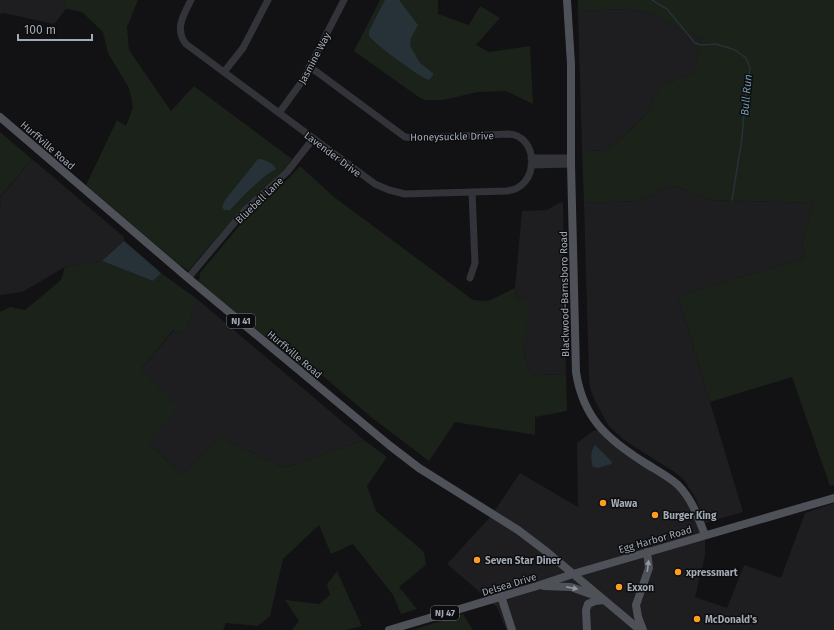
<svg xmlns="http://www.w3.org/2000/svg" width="834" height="630" viewBox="0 0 834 630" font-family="'Fira Sans',sans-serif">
<rect width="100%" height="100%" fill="#121214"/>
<path fill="#1e1e21" d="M 0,0 L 63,0 L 66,9 L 54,24 L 4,13 L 0,14 Z
M 627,9 L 660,15 L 680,30 L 702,37 L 693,73 L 660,86 L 647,113 L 608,151 L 582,150 L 578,11 Z
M 32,159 L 124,237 L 124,241 L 158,270 L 152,280 L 102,261 L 65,267 L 22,292 L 0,295 L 0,224 L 2,221 L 0,198 Z
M 672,185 L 712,200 L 814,203 L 802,241 L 805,258 L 678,296 L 743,512 L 705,523 L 696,499 L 684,480 L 676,473 L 624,440 L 608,425 L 595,401 L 590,388 L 589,376 L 584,203 L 639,201 Z
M 563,202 L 566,375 L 530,374 L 524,354 L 528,302 L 516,300 L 515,288 L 522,211 L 547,210 L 559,203 Z
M 197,299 L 357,434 L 364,440 L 285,468 L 220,437 L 182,475 L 149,444 L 140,370 L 175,329 L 181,334 L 188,325 Z
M 601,429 L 678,485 L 705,535 L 705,556 L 695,597 L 727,608 L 744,565 L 781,578 L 805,513 L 834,503 L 834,630 L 506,630 L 497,607 L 447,564 L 491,516 L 520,473 L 578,507 L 577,443 L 593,431 Z"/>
<path fill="#1a221a" d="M 63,0 L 138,0 L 127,27 L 129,50 L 171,111 L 194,86 L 292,159 L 284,170 L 244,206 L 189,270 L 187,270 L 177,263 L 86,185 L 117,120 L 126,126 L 133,107 L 129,88 L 108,53 L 103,32 L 82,12 L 66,9 Z
M 380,0 L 438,0 L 438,14 L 469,25 L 480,6 L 500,18 L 476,45 L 489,52 L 530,46 L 533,104 L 506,91 L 478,92 L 443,100 L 426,100 L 420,98 L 354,51 Z
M 578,0 L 834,0 L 834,485 L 830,486 L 792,377 L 710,402 L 678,296 L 805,258 L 802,241 L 814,203 L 712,200 L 672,185 L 639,201 L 584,203 L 582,150 L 608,151 L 647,113 L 660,86 L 693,73 L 702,37 L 680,30 L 659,15 L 627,9 L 578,11 Z
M 0,132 L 32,159 L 0,197 L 2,221 L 0,224 Z
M 300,166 L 334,197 L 473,300 L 488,301 L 515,288 L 516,300 L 529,301 L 524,354 L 530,374 L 566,375 L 567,411 L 535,417 L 535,435 L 455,422 L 429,461 L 371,417 L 317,371 L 313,376 L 199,282 L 200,273 L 249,214 L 290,177 Z
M 102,261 L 153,281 L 161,273 L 197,299 L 188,325 L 181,334 L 174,329 L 140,370 L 177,408 L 149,444 L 182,475 L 220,437 L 285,468 L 364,440 L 387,457 L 367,486 L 376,511 L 424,552 L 426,565 L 399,587 L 417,609 L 401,614 L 393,595 L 353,544 L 331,554 L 319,525 L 283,559 L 270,616 L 258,626 L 226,623 L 223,630 L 0,630 L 0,312 L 10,307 L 25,310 L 61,280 L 65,267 Z
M 337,571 L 362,626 L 346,630 L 292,630 L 299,621 L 285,600 L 319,604 L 330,595 L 327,584 Z
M 463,614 L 473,630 L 412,630 Z"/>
<path fill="#273238" d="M 385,0 L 399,0 L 418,25 L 411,38 L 410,46 L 420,63 L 433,73 L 433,75 L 429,80 C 421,78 374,44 369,36 L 369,31 Z
M 258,159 L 260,159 C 266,160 274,164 276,169 L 266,175 L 247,192 L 230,210 L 224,210 L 222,207 L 225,200 Z
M 124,241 L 161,273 L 153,281 L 102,261 Z
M 595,445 L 612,462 L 611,464 L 598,468 L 593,467 C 591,461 590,450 595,445 Z"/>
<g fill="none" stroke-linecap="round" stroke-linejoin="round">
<path stroke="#273238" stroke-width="1.5" d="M 652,0 L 667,9 L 695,43 L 701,45 L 716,44 L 735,50 L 746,58 L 750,68 L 745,99 L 742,138 L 732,200"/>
<path stroke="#323439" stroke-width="7" d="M 191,0 C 184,14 174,29 186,44 L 375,184 L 389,190 L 405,194 L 506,191 C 540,189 540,135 508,134 L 415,138 L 405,137 L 317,72 L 309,67
M 224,72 L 243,48 L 268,0
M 279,113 L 303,80 L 344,0
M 531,158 L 571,158
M 531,165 L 571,164
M 188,278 L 245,210 L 287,172 L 313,139
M 470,278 L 475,263 L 472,192"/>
<path stroke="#4e5158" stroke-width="8" d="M 567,0 L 571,64 L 571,164 L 576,372 C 583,418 607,439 645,463 C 656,470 668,476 678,485 C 692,499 698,517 705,535
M 0,117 L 188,278 L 389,445 L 419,468 L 518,530 L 547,552 L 640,630
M 544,586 L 571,587 L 596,596
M 501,596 L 512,630
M 389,630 L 537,586 L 573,574 L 834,498
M 587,630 L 586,610 L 588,604 L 595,601 L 604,600
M 643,630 L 638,617 L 636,605 L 649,568 L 647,552"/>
</g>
<defs><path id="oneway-solid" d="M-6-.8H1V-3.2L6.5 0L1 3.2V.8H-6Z"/></defs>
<g fill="#9198a2">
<use href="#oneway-solid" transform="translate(648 566) rotate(-83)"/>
<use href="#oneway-solid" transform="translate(572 588) rotate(12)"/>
</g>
<g fill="#ff9e1e" stroke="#0d0d0f" stroke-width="1.5">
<circle cx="603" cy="503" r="4"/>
<circle cx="655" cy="515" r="4"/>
<circle cx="477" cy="560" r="4"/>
<circle cx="678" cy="572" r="4"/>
<circle cx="619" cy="587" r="4"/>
<circle cx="697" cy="619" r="4"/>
</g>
<g text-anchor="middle" stroke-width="3" stroke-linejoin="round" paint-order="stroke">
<g fill="#0d0d0f" stroke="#757b83" stroke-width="1">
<rect x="227" y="314" width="28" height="14" rx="3"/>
<rect x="431" y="606" width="28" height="14" rx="3"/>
</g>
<g font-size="9" font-weight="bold" fill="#a2aab5">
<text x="241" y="324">NJ 41</text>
<text x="445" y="616">NJ 47</text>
</g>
<g font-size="10" fill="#a2aab5" stroke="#0d0d0f">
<text transform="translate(314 58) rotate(-62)" y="4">Jasmine Way</text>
<text transform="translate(452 136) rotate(-1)" y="4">Honeysuckle Drive</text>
<text transform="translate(48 145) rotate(41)" y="4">Hurffville Road</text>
<text transform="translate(333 154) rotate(37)" y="4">Lavender Drive</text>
<text transform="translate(259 200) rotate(-44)" y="4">Bluebell Lane</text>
<text transform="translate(564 294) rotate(-91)" y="4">Blackwood-Barnsboro Road</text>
<text transform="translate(295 354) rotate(40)" y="4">Hurffville Road</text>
<text transform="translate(655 539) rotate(-16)" y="4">Egg Harbor Road</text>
<text transform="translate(509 584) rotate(-17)" y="4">Delsea Drive</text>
</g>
<g font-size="10" font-weight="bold" fill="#a2aab5" stroke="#0d0d0f" text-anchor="start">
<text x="611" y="507">Wawa</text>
<text x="663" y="519">Burger King</text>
<text x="485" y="564">Seven Star Diner</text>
<text x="686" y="576">xpressmart</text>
<text x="627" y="591">Exxon</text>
<text x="705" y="623">McDonald's</text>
</g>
<g font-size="11" font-style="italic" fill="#759db4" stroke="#0d0d0f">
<text transform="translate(746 95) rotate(-85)" y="4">Bull Run</text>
</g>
</g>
<path d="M18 34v6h74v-6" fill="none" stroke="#a2aab5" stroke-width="2"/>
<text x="24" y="34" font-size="12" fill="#a2aab5" stroke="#0d0d0f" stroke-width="3" paint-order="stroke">100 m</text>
</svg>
